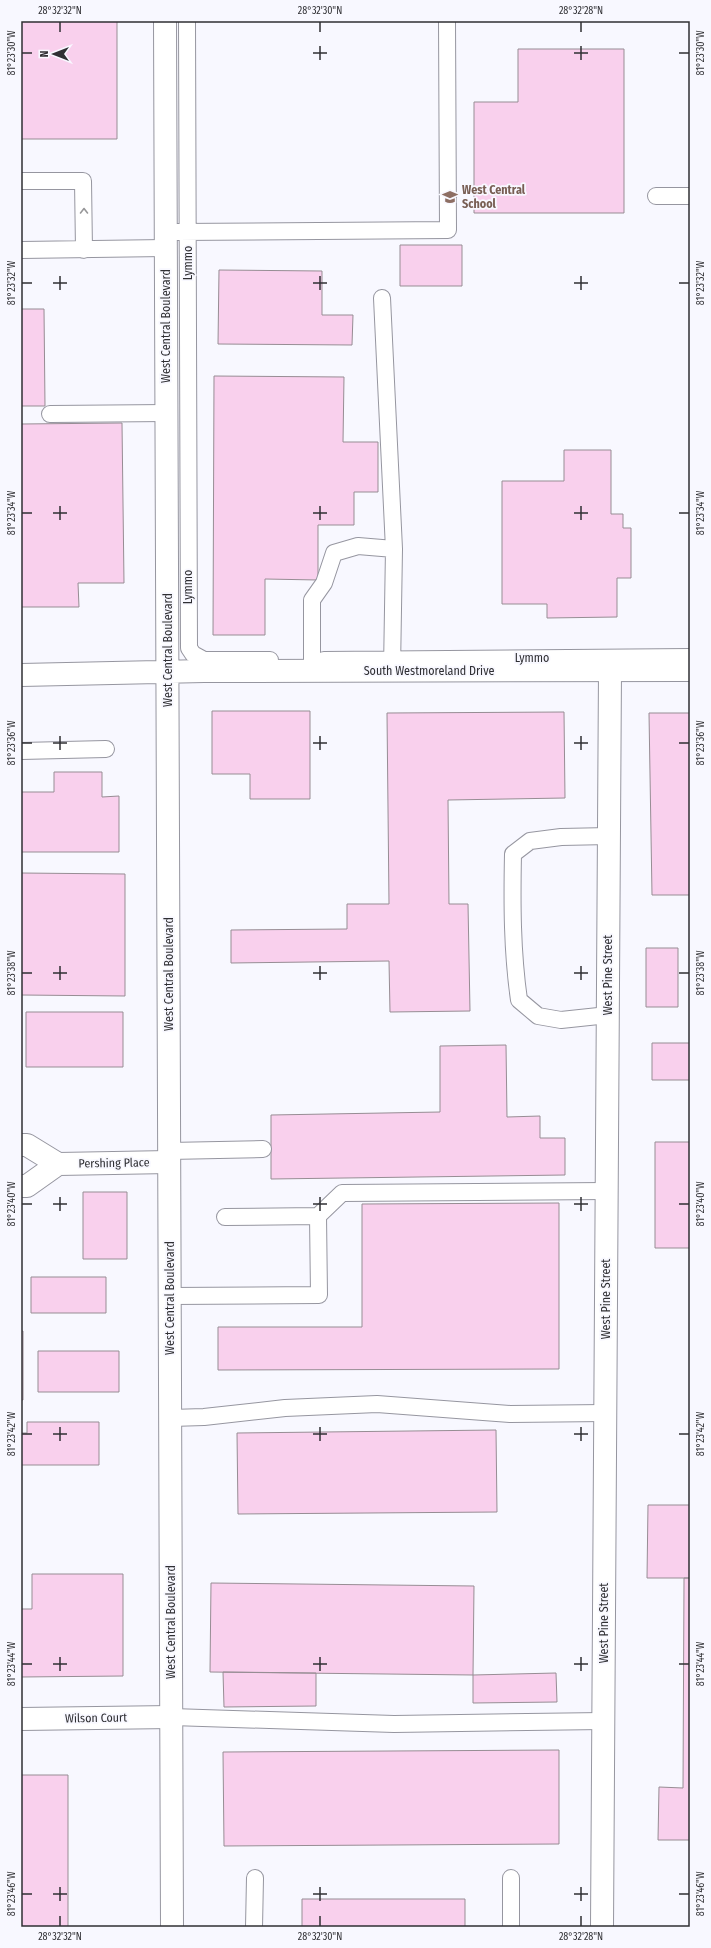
<svg xmlns="http://www.w3.org/2000/svg" width="711" height="1948" viewBox="0 0 711 1948" font-family="'Fira Sans Condensed',sans-serif">
<rect width="100%" height="100%" fill="#f8f8ff"/>
<path fill="#f9d0ed" stroke="#978d94" d="M 21,21 L 117,21 L 117,139 L 21,139 Z
M 518,49 L 624,49 L 624,213 L 474,213 L 474,102 L 518,102 Z
M 400,245 L 462,245 L 462,286 L 400,286 Z
M 219,270 L 322,271 L 322,315 L 353,315 L 352,345 L 218,344 Z
M 21,309 L 44,309 L 45,406 L 21,406 Z
M 214,376 L 344,377 L 343,442 L 378,442 L 378,492 L 354,492 L 354,525 L 318,525 L 318,580 L 265,579 L 265,635 L 213,635 Z
M 122,423 L 124,583 L 78,583 L 79,607 L 21,607 L 21,424 Z
M 564,450 L 611,450 L 611,514 L 623,514 L 623,528 L 631,528 L 631,578 L 617,578 L 617,617 L 547,618 L 547,604 L 502,604 L 502,481 L 564,481 Z
M 212,711 L 310,711 L 310,799 L 250,799 L 250,774 L 212,774 Z
M 564,712 L 565,798 L 448,800 L 449,904 L 468,904 L 470,1011 L 390,1012 L 389,961 L 231,963 L 231,930 L 347,929 L 347,904 L 389,904 L 387,713 Z
M 649,713 L 690,713 L 690,895 L 652,895 Z
M 54,772 L 102,772 L 102,797 L 119,796 L 119,852 L 21,852 L 21,792 L 54,792 Z
M 21,873 L 125,874 L 125,996 L 21,995 Z
M 646,948 L 678,948 L 678,1007 L 646,1007 Z
M 26,1012 L 123,1012 L 123,1067 L 26,1067 Z
M 652,1043 L 690,1043 L 690,1080 L 652,1080 Z
M 506,1045 L 507,1117 L 540,1116 L 540,1138 L 565,1138 L 565,1175 L 271,1179 L 271,1115 L 440,1112 L 440,1046 Z
M 655,1142 L 690,1142 L 690,1248 L 655,1248 Z
M 83,1192 L 127,1192 L 127,1259 L 83,1259 Z
M 559,1203 L 559,1369 L 218,1370 L 218,1327 L 362,1327 L 362,1204 Z
M 31,1277 L 106,1277 L 106,1313 L 31,1313 Z
M 21,1331 L 23,1331 L 23,1400 L 21,1400 Z
M 38,1351 L 119,1351 L 119,1392 L 38,1392 Z
M 27,1422 L 99,1422 L 99,1465 L 21,1465 L 21,1433 L 27,1433 Z
M 496,1430 L 497,1512 L 238,1514 L 237,1433 Z
M 648,1505 L 690,1505 L 690,1578 L 647,1578 Z
M 32,1574 L 123,1574 L 123,1676 L 21,1677 L 21,1609 L 32,1609 Z
M 684,1578 L 690,1578 L 690,1840 L 658,1840 L 659,1787 L 683,1788 Z
M 211,1583 L 474,1586 L 473,1675 L 210,1672 Z
M 223,1672 L 316,1673 L 316,1706 L 224,1707 Z
M 556,1673 L 557,1702 L 473,1703 L 473,1675 Z
M 559,1750 L 559,1844 L 224,1846 L 223,1752 Z
M 21,1775 L 68,1775 L 68,1927 L 21,1927 Z
M 302,1899 L 465,1899 L 465,1927 L 302,1927 Z"/>
<g fill="none" stroke-linecap="round" stroke-linejoin="round">
<g stroke="#9696a0" stroke-width="18">
<path id="service" d="M 187,21 L 189,648 L 193,654 L 204,660 L 270,660
M 21,181 L 83,181 L 84,250
M 656,196 L 690,196
M 177,232 L 448,230 L 447,21
M 21,250 L 165,248
M 382,298 L 394,549
M 50,414 L 167,413
M 324,660 L 690,657
M 312,671 L 312,600 L 324,583 L 334,553 L 358,546 L 394,549 L 392,669
M 21,751 L 106,749
M 608,1015 L 561,1020 L 538,1016 L 519,1000 C 512,951 512,903 513,854 L 530,841 L 561,837 L 609,836
M 169,1151 L 263,1149
M 225,1217 L 318,1216
M 170,1296 L 319,1295 L 318,1216 L 342,1193 L 606,1191
M 171,1418 L 204,1417 L 285,1408 L 377,1404 L 510,1414 L 605,1413
M 172,1717 L 394,1724 L 603,1721
M 254,1927 L 255,1878
M 511,1927 L 511,1878"/>
</g>
<g stroke="#9696a0" stroke-width="24">
<path id="minor" d="M 21,1145 L 27,1145 L 58,1164 L 169,1162
M 21,1186 L 27,1186 L 58,1164
M 21,1719 L 172,1717
M 602,1927 L 610,671"/>
</g>
<g stroke="#9696a0" stroke-width="24">
<path id="tertiary" d="M 165,21 L 172,1927
M 21,675 L 204,671 L 690,670"/>
</g>
<use href="#service" stroke="#fff" stroke-width="16"/>
<use href="#minor" stroke="#fff" stroke-width="22"/>
<use href="#tertiary" stroke="#fff" stroke-width="22"/>
</g>
<defs><path id="oneway-chevron" d="M-2-3.5L2.5 0L-2 3.5" fill="none" stroke-width="1.6" stroke-linecap="round" stroke-linejoin="round"/></defs>
<use stroke="#979799" href="#oneway-chevron" transform="translate(84 211) rotate(-90)"/>
<path fill="none" stroke="#2f2f33" stroke-width="1.5" d="M 60,22 L 60,32M 320,22 L 320,32M 581,22 L 581,32M 320,46 L 320,60M 581,46 L 581,60M 22,53 L 32,53M 313,53 L 327,53M 574,53 L 588,53M 679,53 L 689,53M 60,276 L 60,290M 320,276 L 320,290M 581,276 L 581,290M 22,283 L 32,283M 53,283 L 67,283M 313,283 L 327,283M 574,283 L 588,283M 679,283 L 689,283M 60,506 L 60,520M 320,506 L 320,520M 581,506 L 581,520M 22,513 L 32,513M 53,513 L 67,513M 313,513 L 327,513M 574,513 L 588,513M 679,513 L 689,513M 60,736 L 60,750M 320,736 L 320,750M 581,736 L 581,750M 22,743 L 32,743M 53,743 L 67,743M 313,743 L 327,743M 574,743 L 588,743M 679,743 L 689,743M 60,966 L 60,980M 320,966 L 320,980M 581,966 L 581,980M 22,973 L 32,973M 53,973 L 67,973M 313,973 L 327,973M 574,973 L 588,973M 679,973 L 689,973M 60,1197 L 60,1211M 320,1197 L 320,1211M 581,1197 L 581,1211M 22,1204 L 32,1204M 53,1204 L 67,1204M 313,1204 L 327,1204M 574,1204 L 588,1204M 679,1204 L 689,1204M 60,1427 L 60,1441M 320,1427 L 320,1441M 581,1427 L 581,1441M 22,1434 L 32,1434M 53,1434 L 67,1434M 313,1434 L 327,1434M 574,1434 L 588,1434M 679,1434 L 689,1434M 60,1657 L 60,1671M 320,1657 L 320,1671M 581,1657 L 581,1671M 22,1664 L 32,1664M 53,1664 L 67,1664M 313,1664 L 327,1664M 574,1664 L 588,1664M 679,1664 L 689,1664M 60,1887 L 60,1901M 320,1887 L 320,1901M 581,1887 L 581,1901M 22,1894 L 32,1894M 53,1894 L 67,1894M 313,1894 L 327,1894M 574,1894 L 588,1894M 679,1894 L 689,1894M 60,1916 L 60,1926M 320,1916 L 320,1926M 581,1916 L 581,1926"/>
<defs>
<g id="school-bare" transform="scale(1.2)"><path d="M0-5L7-2L0 1L-7-2ZM-4 1L0 2.5L4 1V4Q0 6-4 4Z" fill="#8d6e63" stroke="#f8f8ff" stroke-width="2.5" paint-order="stroke"/></g>
</defs>
<g fill-rule="evenodd">
<use href="#school-bare" x="450" y="197"/>
</g>
<g text-anchor="middle" stroke-width="3.5" stroke-linejoin="round" paint-order="stroke">
<g font-size="12" font-weight="bold" fill="#785e54" stroke="#f8f8ff" text-anchor="start">
<text x="462" y="194">West Central<tspan x="462" dy="14">School</tspan></text>
</g>
<g font-size="12" fill="#2f2f33" stroke="#f8f8ff">
<text transform="translate(188 263) rotate(-90)" y="4">Lymmo</text>
<text transform="translate(166 326) rotate(-90)" y="4">West Central Boulevard</text>
<text transform="translate(188 587) rotate(-90)" y="4">Lymmo</text>
<text transform="translate(168 650) rotate(-90)" y="4">West Central Boulevard</text>
<text x="532" y="662">Lymmo</text>
<text x="429" y="675">South Westmoreland Drive</text>
<text transform="translate(169 974) rotate(-90)" y="4">West Central Boulevard</text>
<text transform="translate(608 975) rotate(-90)" y="4">West Pine Street</text>
<text transform="translate(114 1163) rotate(-1)" y="4">Pershing Place</text>
<text transform="translate(170 1298) rotate(-90)" y="4">West Central Boulevard</text>
<text transform="translate(606 1299) rotate(-90)" y="4">West Pine Street</text>
<text transform="translate(171 1622) rotate(-90)" y="4">West Central Boulevard</text>
<text transform="translate(604 1623) rotate(-90)" y="4">West Pine Street</text>
<text transform="translate(96 1718) rotate(-1)" y="4">Wilson Court</text>
</g>
</g>
<rect width="711" height="1948" fill="none" stroke="#f8f8ff" stroke-width="44"/>
<g transform="translate(54 54) rotate(270)" stroke="#f8f8ff" stroke-width="3" paint-order="stroke">
<path d="M0-3L7 15L0 10L-7 15Z" fill="#2f2f33"/>
<text y="-6" font-size="11" font-weight="bold" text-anchor="middle" fill="#2f2f33">N</text>
</g>
<rect x="22" y="22" width="667" height="1904" fill="none" stroke="#2f2f33" stroke-width="1.5"/>
<g font-size="10" text-anchor="middle" fill="#2f2f33">
<text x="60" y="14">28°32'32"N</text>
<text x="320" y="14">28°32'30"N</text>
<text x="581" y="14">28°32'28"N</text>
<text transform="translate(700 53) rotate(-90)" y="4">81°23'30"W</text>
<text transform="translate(11 53) rotate(-90)" y="4">81°23'30"W</text>
<text transform="translate(700 283) rotate(-90)" y="4">81°23'32"W</text>
<text transform="translate(11 283) rotate(-90)" y="4">81°23'32"W</text>
<text transform="translate(700 513) rotate(-90)" y="4">81°23'34"W</text>
<text transform="translate(11 513) rotate(-90)" y="4">81°23'34"W</text>
<text transform="translate(700 743) rotate(-90)" y="4">81°23'36"W</text>
<text transform="translate(11 743) rotate(-90)" y="4">81°23'36"W</text>
<text transform="translate(700 973) rotate(-90)" y="4">81°23'38"W</text>
<text transform="translate(11 973) rotate(-90)" y="4">81°23'38"W</text>
<text transform="translate(11 1204) rotate(-90)" y="4">81°23'40"W</text>
<text transform="translate(700 1204) rotate(-90)" y="4">81°23'40"W</text>
<text transform="translate(700 1434) rotate(-90)" y="4">81°23'42"W</text>
<text transform="translate(11 1434) rotate(-90)" y="4">81°23'42"W</text>
<text transform="translate(11 1664) rotate(-90)" y="4">81°23'44"W</text>
<text transform="translate(700 1664) rotate(-90)" y="4">81°23'44"W</text>
<text transform="translate(11 1894) rotate(-90)" y="4">81°23'46"W</text>
<text transform="translate(700 1894) rotate(-90)" y="4">81°23'46"W</text>
<text x="60" y="1940">28°32'32"N</text>
<text x="320" y="1940">28°32'30"N</text>
<text x="581" y="1940">28°32'28"N</text>
</g>
</svg>
